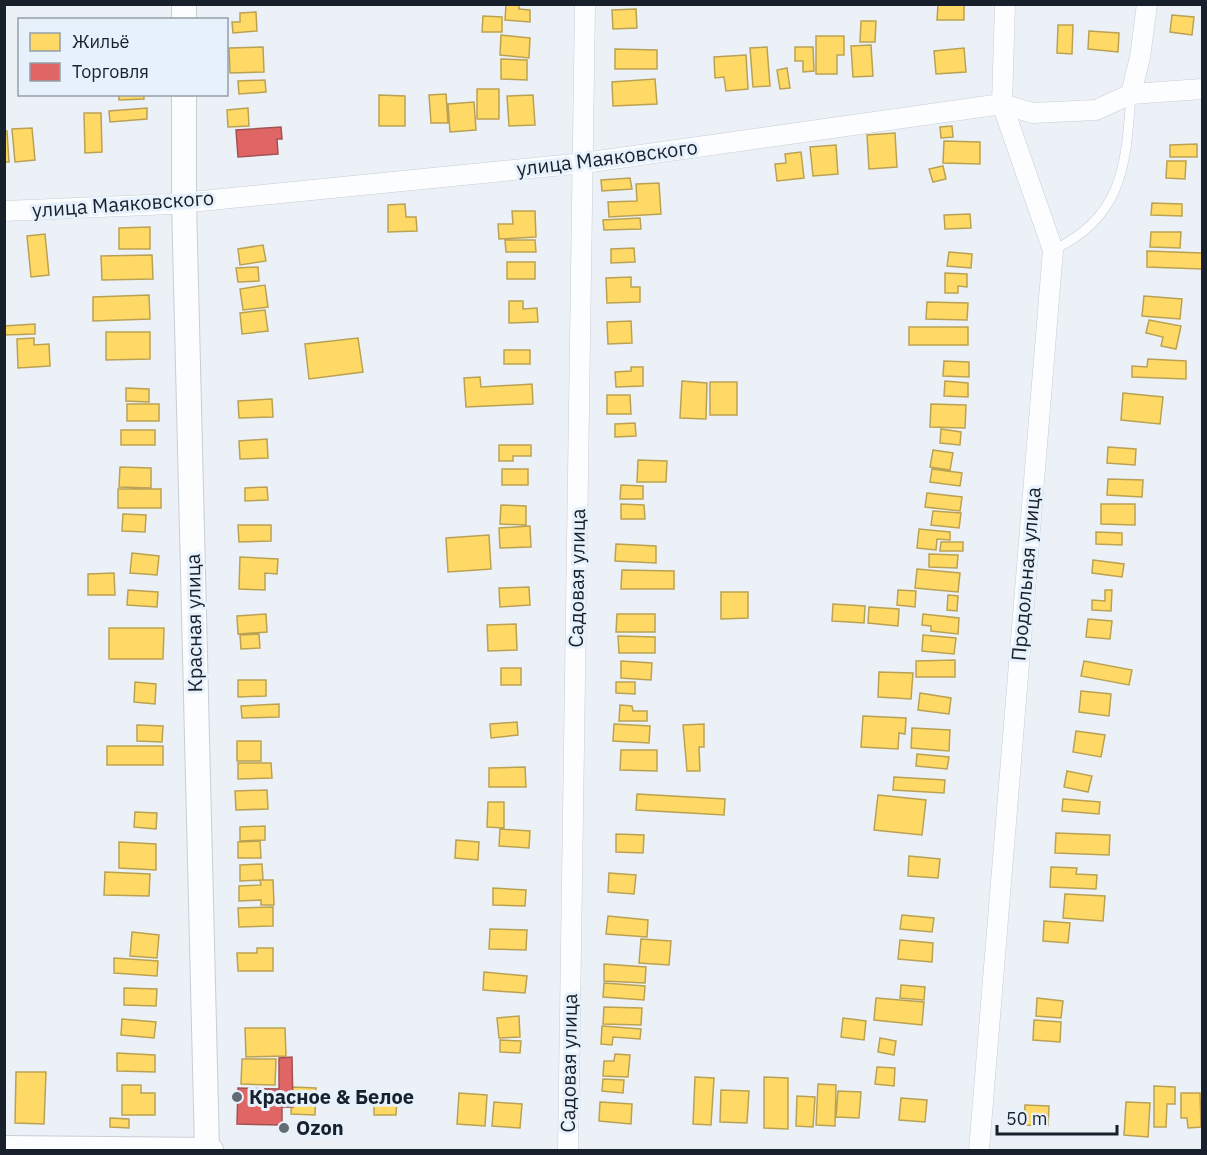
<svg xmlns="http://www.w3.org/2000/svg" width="1207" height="1155" viewBox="0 0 1207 1155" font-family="'IBM Plex Sans',sans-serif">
<rect width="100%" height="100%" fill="#ecf1f7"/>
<path fill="#ffd966" stroke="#baa254" stroke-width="1.5" d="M 506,4 L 519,4 L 519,9 L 530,10 L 530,22 L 505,20 Z
M 938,4 L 964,4 L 964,20 L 937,20 Z
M 636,9 L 637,28 L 613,29 L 612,10 Z
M 256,12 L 257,31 L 233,33 L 232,22 L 240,22 L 240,13 Z
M 1172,15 L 1194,17 L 1192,35 L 1170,32 Z
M 483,16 L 502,17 L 502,32 L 482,32 Z
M 861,21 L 876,21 L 875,42 L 860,42 Z
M 1058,25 L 1073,25 L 1072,54 L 1057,53 Z
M 1089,31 L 1119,33 L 1118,52 L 1088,49 Z
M 501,35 L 530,38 L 529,58 L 500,55 Z
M 816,36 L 844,36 L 844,55 L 837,55 L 837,74 L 816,74 Z
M 871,45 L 873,76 L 853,77 L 851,46 Z
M 263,47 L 264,72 L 230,73 L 229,48 Z
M 767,47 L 770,86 L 753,87 L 750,48 Z
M 795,47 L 813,47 L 814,71 L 803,72 L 803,61 L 795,61 Z
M 964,48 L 966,72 L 936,74 L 934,51 Z
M 615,49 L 657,50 L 657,69 L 615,69 Z
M 746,55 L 748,89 L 726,91 L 724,77 L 715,78 L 714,57 Z
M 501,59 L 527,60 L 527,80 L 501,79 Z
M 787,68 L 790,88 L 780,89 L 777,70 Z
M 655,79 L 657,104 L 613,106 L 612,82 Z
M 265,80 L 266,92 L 239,94 L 238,81 Z
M 477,89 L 499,89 L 499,119 L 477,119 Z
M 119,94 L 144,94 L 144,99 L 119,100 Z
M 446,94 L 448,123 L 431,123 L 429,95 Z
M 379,95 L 405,96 L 405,126 L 379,126 Z
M 533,95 L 535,125 L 509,126 L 507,96 Z
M 474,102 L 476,130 L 450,132 L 448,104 Z
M 147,108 L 147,119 L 110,122 L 109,111 Z
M 248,108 L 249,126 L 228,127 L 227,110 Z
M 84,113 L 101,113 L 102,152 L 85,153 Z
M 952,126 L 953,137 L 941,138 L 940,127 Z
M 32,128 L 35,160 L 15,162 L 12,129 Z
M 4,131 L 7,131 L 9,162 L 4,162 Z
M 895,133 L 897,167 L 869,169 L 867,135 Z
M 944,141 L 980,142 L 980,164 L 943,163 Z
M 1197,144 L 1197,157 L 1170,157 L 1170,145 Z
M 836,145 L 838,174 L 813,176 L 810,147 Z
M 801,152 L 804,178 L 777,181 L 775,164 L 786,163 L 785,154 Z
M 1167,161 L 1186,161 L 1185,179 L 1166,178 Z
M 943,166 L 946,179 L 933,182 L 929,169 Z
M 630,178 L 632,189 L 602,191 L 601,180 Z
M 659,183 L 661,214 L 609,217 L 608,202 L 637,201 L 636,184 Z
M 1152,203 L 1182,204 L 1182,216 L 1151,215 Z
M 405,204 L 406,217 L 416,217 L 417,231 L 388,232 L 388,205 Z
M 512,211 L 535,211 L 536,237 L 499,239 L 498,224 L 513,224 Z
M 970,214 L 971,228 L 945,229 L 944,215 Z
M 640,218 L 641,229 L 604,230 L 603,220 Z
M 150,227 L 150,249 L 119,249 L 119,228 Z
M 1151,232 L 1181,232 L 1180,248 L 1150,247 Z
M 45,234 L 49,275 L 31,277 L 27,236 Z
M 505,240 L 535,240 L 536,252 L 506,252 Z
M 263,245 L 266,261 L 240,265 L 238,249 Z
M 634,248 L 635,262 L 611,263 L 611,249 Z
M 1147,251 L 1202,253 L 1202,269 L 1147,267 Z
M 949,252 L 972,254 L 971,268 L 947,266 Z
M 152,255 L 153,279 L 102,280 L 101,256 Z
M 507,262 L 535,262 L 535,279 L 507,279 Z
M 258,267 L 259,281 L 238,282 L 236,268 Z
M 945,273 L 967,274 L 967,287 L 958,286 L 958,293 L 945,293 Z
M 631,277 L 631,287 L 640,287 L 640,302 L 607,303 L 606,278 Z
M 265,285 L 268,307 L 243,310 L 240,289 Z
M 149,295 L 150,319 L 93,321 L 93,297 Z
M 1144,296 L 1182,299 L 1180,319 L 1142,316 Z
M 509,301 L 523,301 L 523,309 L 537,308 L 538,322 L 509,323 Z
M 927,302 L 968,303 L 967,320 L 926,319 Z
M 265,310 L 268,331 L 242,334 L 240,313 Z
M 1149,320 L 1181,326 L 1176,349 L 1161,346 L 1163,337 L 1146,333 Z
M 631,321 L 632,343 L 608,344 L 607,322 Z
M 35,324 L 35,334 L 4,335 L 4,326 Z
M 909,327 L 968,327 L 968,345 L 909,345 Z
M 106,332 L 150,332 L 150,359 L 106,360 Z
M 34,338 L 34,345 L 49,344 L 50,366 L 18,368 L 17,339 Z
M 358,338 L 363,372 L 309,379 L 305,344 Z
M 504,350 L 530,350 L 530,364 L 504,364 Z
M 1148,359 L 1186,361 L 1186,379 L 1132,377 L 1132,366 L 1147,367 Z
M 944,361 L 969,362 L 969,377 L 943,376 Z
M 631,367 L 643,367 L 643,386 L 616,387 L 615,372 L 631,371 Z
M 480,377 L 481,387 L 532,384 L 533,404 L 466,407 L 464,378 Z
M 682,381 L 707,383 L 706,419 L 680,418 Z
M 945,381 L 968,383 L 968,397 L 944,396 Z
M 710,382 L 737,382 L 737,415 L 710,415 Z
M 126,388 L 149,389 L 149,402 L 126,401 Z
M 1123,393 L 1163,397 L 1160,424 L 1121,420 Z
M 607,395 L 630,395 L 631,414 L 607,414 Z
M 272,399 L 273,417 L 239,418 L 238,401 Z
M 127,404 L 159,404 L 159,421 L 127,421 Z
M 931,404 L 966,405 L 965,428 L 930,427 Z
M 635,423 L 636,436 L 615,437 L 615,424 Z
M 941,429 L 961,432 L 960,445 L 940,443 Z
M 121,430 L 155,430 L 155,445 L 121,445 Z
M 267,439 L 268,458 L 240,459 L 239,441 Z
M 499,445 L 531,445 L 531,456 L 513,456 L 513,461 L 499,461 Z
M 1108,447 L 1136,449 L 1135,465 L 1107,463 Z
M 933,450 L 953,453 L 950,470 L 930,467 Z
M 638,460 L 667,461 L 666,482 L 637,482 Z
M 120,467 L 151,468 L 151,488 L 119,487 Z
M 502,469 L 528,469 L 528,485 L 502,485 Z
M 932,469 L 962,473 L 960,486 L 930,482 Z
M 1108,479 L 1143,480 L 1142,497 L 1107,495 Z
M 621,485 L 643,486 L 643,499 L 620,499 Z
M 267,487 L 268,500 L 245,501 L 245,488 Z
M 118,489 L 161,489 L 161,508 L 118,508 Z
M 927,493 L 962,497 L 960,511 L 925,507 Z
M 621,504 L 644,505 L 645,519 L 621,519 Z
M 1101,504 L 1135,504 L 1135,525 L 1101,524 Z
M 501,505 L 526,506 L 526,525 L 500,524 Z
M 933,511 L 961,513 L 959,528 L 931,525 Z
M 123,514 L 146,515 L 145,532 L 122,531 Z
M 238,525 L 271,525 L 271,541 L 239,542 Z
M 530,526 L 531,547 L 500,548 L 499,528 Z
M 919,529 L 950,532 L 950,540 L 937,539 L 936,550 L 917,548 Z
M 1096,532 L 1122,533 L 1122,545 L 1096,544 Z
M 489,535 L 491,569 L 448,572 L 446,538 Z
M 941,542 L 963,542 L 963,551 L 940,551 Z
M 616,544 L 656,546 L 656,563 L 615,561 Z
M 132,553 L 159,556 L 157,575 L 130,573 Z
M 929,554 L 958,555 L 957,568 L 929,567 Z
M 240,557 L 278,559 L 277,574 L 265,573 L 265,590 L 239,589 Z
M 1093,560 L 1124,564 L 1122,577 L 1092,573 Z
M 917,569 L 960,573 L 958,592 L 915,588 Z
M 622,570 L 674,571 L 674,589 L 621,589 Z
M 114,573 L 115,595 L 88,595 L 88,574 Z
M 529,587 L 530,605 L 500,607 L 499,588 Z
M 128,590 L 158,592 L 157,607 L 127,605 Z
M 898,590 L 916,591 L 915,607 L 897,605 Z
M 1105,590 L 1112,590 L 1111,611 L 1092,610 L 1092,600 L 1105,601 Z
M 721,592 L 748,592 L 748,618 L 721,619 Z
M 948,595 L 958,596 L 957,611 L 947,610 Z
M 833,604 L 865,606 L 864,623 L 832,621 Z
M 869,607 L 899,609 L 898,626 L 868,623 Z
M 266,614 L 267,632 L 238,634 L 237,616 Z
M 617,614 L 655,614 L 655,632 L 616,632 Z
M 923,614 L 959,618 L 958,634 L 931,631 L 931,626 L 922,625 Z
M 1088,619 L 1112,621 L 1110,639 L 1086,637 Z
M 516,624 L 517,650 L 488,651 L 487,625 Z
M 109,628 L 164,628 L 163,659 L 109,659 Z
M 259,634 L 260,648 L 241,649 L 240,635 Z
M 923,635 L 956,638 L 954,654 L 922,651 Z
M 618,636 L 655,637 L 655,653 L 619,653 Z
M 955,660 L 955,677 L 916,677 L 916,661 Z
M 621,661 L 652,663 L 651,680 L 621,678 Z
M 1084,661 L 1132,670 L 1129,685 L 1081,676 Z
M 501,668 L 521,668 L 521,685 L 501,685 Z
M 879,672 L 913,673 L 911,699 L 878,697 Z
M 238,680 L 266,680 L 266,696 L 238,697 Z
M 135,682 L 156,684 L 155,704 L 134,702 Z
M 616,682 L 635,682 L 635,694 L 616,693 Z
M 1081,691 L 1111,694 L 1109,716 L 1079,712 Z
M 920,693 L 951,698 L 949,714 L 918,710 Z
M 279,704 L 279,717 L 242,718 L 241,706 Z
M 620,705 L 632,706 L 633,711 L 647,711 L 647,721 L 619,721 Z
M 863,716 L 906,718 L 905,734 L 899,733 L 898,749 L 861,747 Z
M 517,722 L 518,735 L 491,738 L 490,724 Z
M 614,724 L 650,726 L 649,743 L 613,741 Z
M 704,724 L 704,747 L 699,747 L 700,771 L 687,771 L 683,725 Z
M 137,725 L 163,726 L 162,742 L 137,741 Z
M 912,728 L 950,730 L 949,751 L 911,748 Z
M 1076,731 L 1105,735 L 1101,757 L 1073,752 Z
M 237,741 L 261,741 L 261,761 L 237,761 Z
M 107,746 L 163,746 L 163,765 L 107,765 Z
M 621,750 L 657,750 L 657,771 L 620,770 Z
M 917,754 L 949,757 L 947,769 L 916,766 Z
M 238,763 L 271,763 L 272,778 L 238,779 Z
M 525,767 L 526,787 L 489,787 L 489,768 Z
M 1067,771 L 1092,776 L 1088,792 L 1064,787 Z
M 894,777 L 945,780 L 944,793 L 893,790 Z
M 267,790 L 268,809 L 236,810 L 235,791 Z
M 637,794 L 725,799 L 724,815 L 636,810 Z
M 878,795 L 926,800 L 922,835 L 874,830 Z
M 1063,799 L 1100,802 L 1099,814 L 1062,811 Z
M 488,802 L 504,802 L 504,828 L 487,827 Z
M 135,812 L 157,813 L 156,829 L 134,827 Z
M 265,826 L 265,840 L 240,841 L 240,827 Z
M 500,829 L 530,831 L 529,848 L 499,846 Z
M 1056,833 L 1110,835 L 1109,855 L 1055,853 Z
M 616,834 L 644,835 L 643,853 L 616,852 Z
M 456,840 L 479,842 L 478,860 L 455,858 Z
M 260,841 L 261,858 L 238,858 L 238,842 Z
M 119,842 L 156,844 L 156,870 L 119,868 Z
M 909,856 L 940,859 L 938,878 L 908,876 Z
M 262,864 L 263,880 L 240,881 L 240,865 Z
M 1051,867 L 1077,868 L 1076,874 L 1097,875 L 1096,889 L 1050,887 Z
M 105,872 L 150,874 L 149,896 L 104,895 Z
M 609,873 L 636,875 L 634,894 L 608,892 Z
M 260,880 L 273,880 L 274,905 L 261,905 L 261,900 L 239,901 L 239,886 L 261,885 Z
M 493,888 L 526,890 L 525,906 L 493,905 Z
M 1065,894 L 1105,896 L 1103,921 L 1063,918 Z
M 273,907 L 273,926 L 239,927 L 238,908 Z
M 902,915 L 934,918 L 932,932 L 900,929 Z
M 608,916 L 648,920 L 647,937 L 606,934 Z
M 1044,921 L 1070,923 L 1068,943 L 1043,941 Z
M 490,929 L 527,930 L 526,950 L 489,949 Z
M 132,932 L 159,935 L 157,958 L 130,956 Z
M 641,939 L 671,941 L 669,965 L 639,963 Z
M 900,940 L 933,943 L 932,962 L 898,959 Z
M 257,948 L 273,948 L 273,971 L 238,971 L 237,953 L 257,953 Z
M 114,958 L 158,961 L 157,976 L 114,973 Z
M 604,964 L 646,967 L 645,983 L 604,981 Z
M 484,972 L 527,976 L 525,993 L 483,990 Z
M 604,983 L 645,986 L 644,1000 L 603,997 Z
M 901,985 L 925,987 L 924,1000 L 900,998 Z
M 124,988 L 157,989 L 156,1006 L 124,1005 Z
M 876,998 L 924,1002 L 922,1025 L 874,1020 Z
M 1037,998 L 1063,1001 L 1061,1018 L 1036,1016 Z
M 604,1007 L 642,1008 L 641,1025 L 603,1024 Z
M 519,1016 L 520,1037 L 499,1038 L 497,1018 Z
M 843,1018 L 866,1021 L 864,1040 L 841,1037 Z
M 122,1019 L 156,1022 L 154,1038 L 121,1035 Z
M 1034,1020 L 1061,1022 L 1060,1042 L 1033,1040 Z
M 602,1026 L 641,1029 L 640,1039 L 613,1037 L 612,1045 L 601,1044 Z
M 245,1028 L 285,1028 L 286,1056 L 246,1057 Z
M 880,1038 L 896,1041 L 894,1055 L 878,1052 Z
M 500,1040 L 521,1041 L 520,1053 L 500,1052 Z
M 117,1053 L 155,1055 L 155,1072 L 117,1071 Z
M 615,1054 L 630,1055 L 628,1077 L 603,1076 L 604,1061 L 614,1061 Z
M 242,1059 L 276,1059 L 275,1085 L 241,1084 Z
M 877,1067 L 895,1068 L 894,1086 L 875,1084 Z
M 16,1072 L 46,1072 L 44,1124 L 15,1123 Z
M 695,1077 L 714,1078 L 711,1125 L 693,1124 Z
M 764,1077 L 788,1078 L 788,1129 L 764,1128 Z
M 603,1079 L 624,1080 L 623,1093 L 602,1091 Z
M 818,1084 L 836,1085 L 835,1126 L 816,1125 Z
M 122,1085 L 141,1085 L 141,1093 L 155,1093 L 155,1115 L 122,1115 Z
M 1154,1086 L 1175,1087 L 1175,1104 L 1167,1104 L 1166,1127 L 1154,1127 Z
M 292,1087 L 316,1088 L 315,1115 L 291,1114 Z
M 721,1090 L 749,1091 L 747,1123 L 720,1122 Z
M 838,1091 L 861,1092 L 859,1118 L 836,1117 Z
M 459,1093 L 487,1095 L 485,1126 L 457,1124 Z
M 1181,1093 L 1200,1093 L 1201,1127 L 1188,1128 L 1187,1118 L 1181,1118 Z
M 374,1096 L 397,1097 L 396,1115 L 374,1115 Z
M 797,1096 L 815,1097 L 813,1127 L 796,1126 Z
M 901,1098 L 927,1100 L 925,1122 L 899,1120 Z
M 494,1102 L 522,1104 L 520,1128 L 492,1126 Z
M 600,1102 L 632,1104 L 631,1124 L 599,1121 Z
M 1126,1102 L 1150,1103 L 1148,1137 L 1124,1135 Z
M 1025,1105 L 1049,1106 L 1048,1126 L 1024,1125 Z
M 110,1118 L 129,1119 L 129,1128 L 110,1127 Z"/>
<path fill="#e06666" stroke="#a45154" stroke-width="1.5" d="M 281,127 L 282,139 L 277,139 L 278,154 L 238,157 L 236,130 Z
M 292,1057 L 293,1107 L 282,1107 L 282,1125 L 237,1124 L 238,1088 L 279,1089 L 279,1058 Z"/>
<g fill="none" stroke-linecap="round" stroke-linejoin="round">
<g stroke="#c7ced5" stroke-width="10">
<path id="service" d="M 1053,250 C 1124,217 1126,163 1131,94"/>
</g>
<g stroke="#c7ced5" stroke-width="21">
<path id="minor" d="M 1131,94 L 1140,57 L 1147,4
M 4,211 L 171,204 L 584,163 L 1002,104 L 1033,113 L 1096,110 L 1131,94 L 1202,89
M 568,1150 L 585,4
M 979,1150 L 1053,250 L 1002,104 L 1005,4"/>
</g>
<g stroke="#c7ced5" stroke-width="26">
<path id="tertiary" d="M 184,4 L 184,20
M 184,94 L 184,201 L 207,1150
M 4,1148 L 211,1150"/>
</g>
<use href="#service" stroke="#fcfdfe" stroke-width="9"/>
<use href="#minor" stroke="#fcfdfe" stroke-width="20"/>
<use href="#tertiary" stroke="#fcfdfe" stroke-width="24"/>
</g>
<g fill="#626a72" stroke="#e7f1fc" stroke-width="2">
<circle cx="237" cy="1097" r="6"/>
<circle cx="284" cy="1128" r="6"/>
</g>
<g text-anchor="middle" stroke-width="6" stroke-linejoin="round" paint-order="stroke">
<g font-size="20" fill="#18212b" stroke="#e7f1fc">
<text transform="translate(607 158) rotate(-7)" y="7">улица Маяковского</text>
<text transform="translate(123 204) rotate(-4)" y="7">улица Маяковского</text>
<text transform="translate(1026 574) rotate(-85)" y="7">Продольная улица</text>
<text transform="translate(577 578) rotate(-89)" y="7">Садовая улица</text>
<text transform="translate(194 623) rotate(-91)" y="7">Красная улица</text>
<text transform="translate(569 1063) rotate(-89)" y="7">Садовая улица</text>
</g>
<g font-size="20" font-weight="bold" fill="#18212b" stroke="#e7f1fc" text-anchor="start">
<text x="249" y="1104">Красное &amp; Белое</text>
<text x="296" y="1135">Ozon</text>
</g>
</g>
<rect width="1207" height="1155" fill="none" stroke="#18212b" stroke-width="12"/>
<rect x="18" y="18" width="210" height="78" fill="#e7f1fc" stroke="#949ea8" stroke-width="1.5"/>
<rect x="30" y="33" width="30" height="18" fill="#ffd966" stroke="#949ea8" stroke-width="1.5"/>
<text x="72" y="48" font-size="18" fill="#18212b">Жильё</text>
<rect x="30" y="63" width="30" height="18" fill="#e06666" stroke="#949ea8" stroke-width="1.5"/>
<text x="72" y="78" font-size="18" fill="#18212b">Торговля</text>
<path d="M997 1125v9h120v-9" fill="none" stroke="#18212b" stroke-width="3"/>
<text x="1006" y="1125" font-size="18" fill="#18212b" stroke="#e7f1fc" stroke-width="4.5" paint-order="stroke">50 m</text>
</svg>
